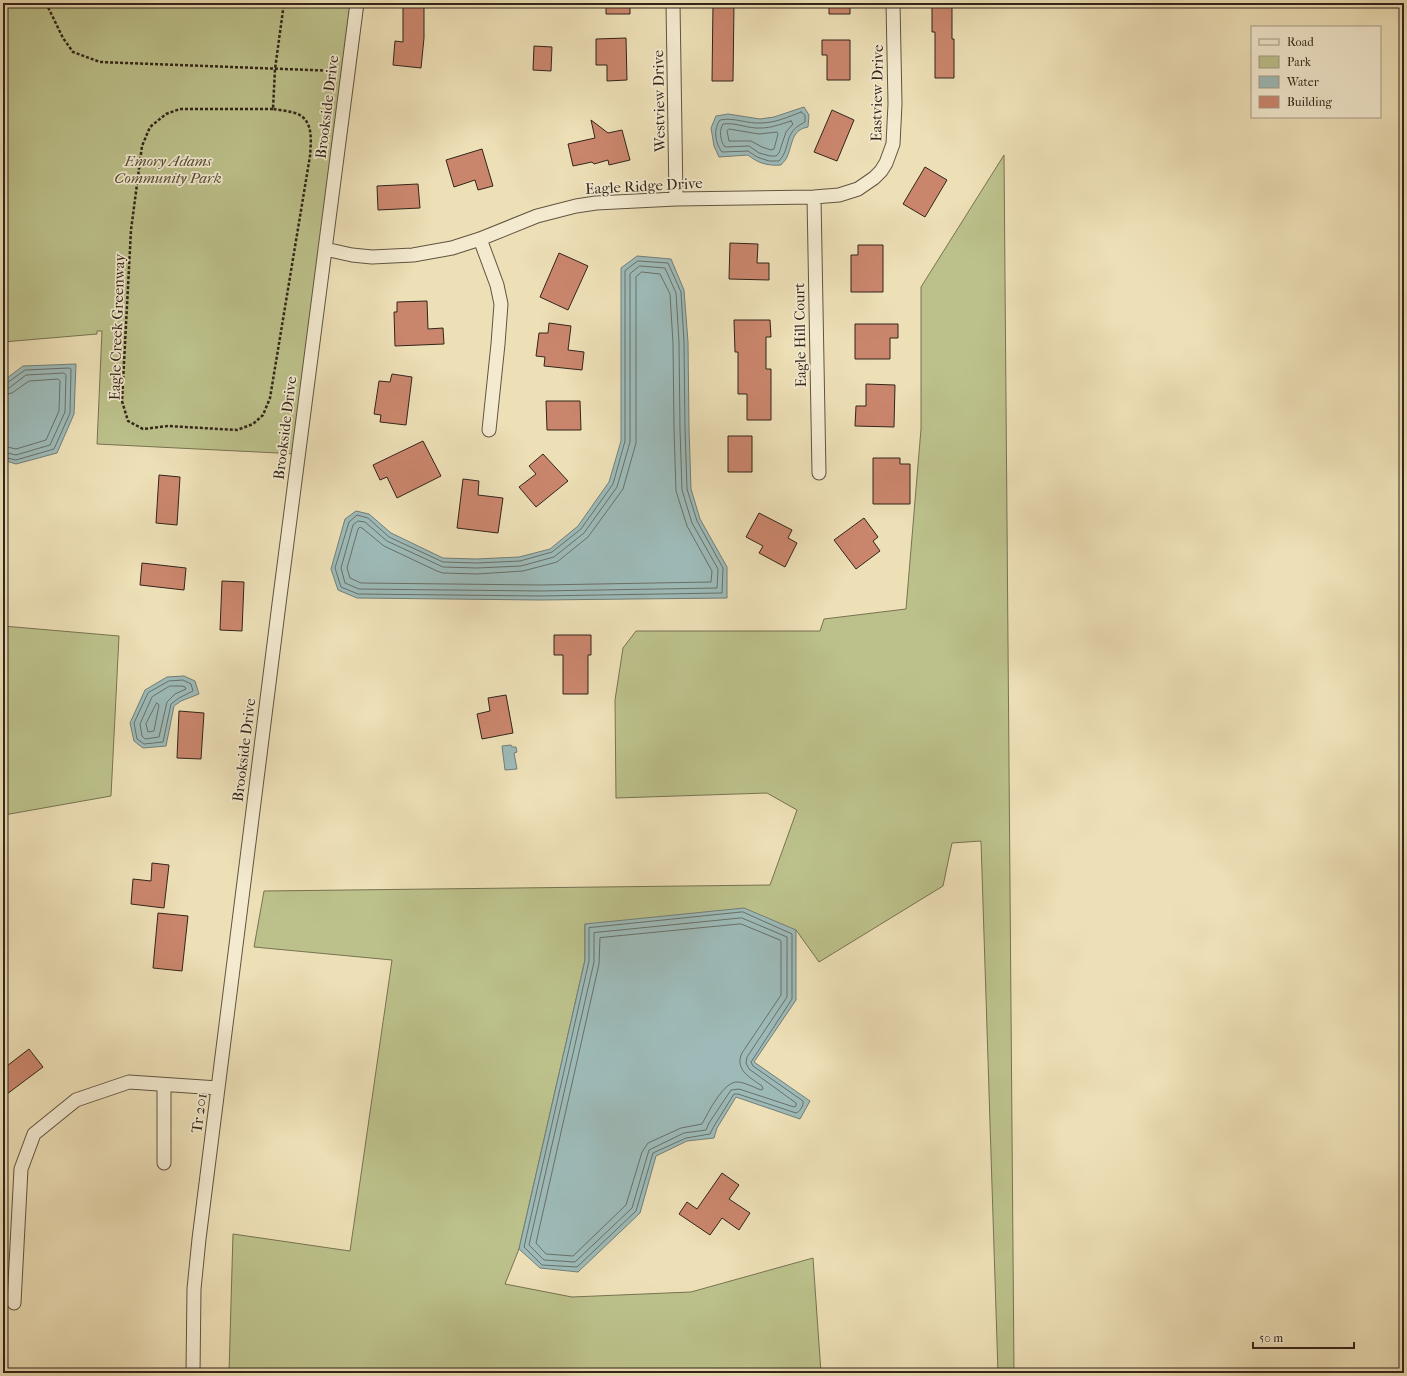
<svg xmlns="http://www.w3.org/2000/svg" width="1407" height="1376" viewBox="0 0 1407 1376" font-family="'IM FELL French Canon',serif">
<rect width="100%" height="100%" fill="#eddfb6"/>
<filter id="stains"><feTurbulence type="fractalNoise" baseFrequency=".005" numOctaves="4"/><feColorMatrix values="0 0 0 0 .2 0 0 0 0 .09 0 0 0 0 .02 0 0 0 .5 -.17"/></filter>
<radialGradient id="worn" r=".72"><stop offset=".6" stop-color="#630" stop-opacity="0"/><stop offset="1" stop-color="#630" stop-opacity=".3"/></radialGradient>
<path fill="#bcc18b" stroke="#777352" d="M 3,3 L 356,3 L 298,454 L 97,444 L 102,331 L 97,331 L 97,334 L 3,342 Z
M 1004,155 L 1014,1373 L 998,1373 L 981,841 L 952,843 L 943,886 L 819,962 L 796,930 L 585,924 L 585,960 L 519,1249 L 505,1284 L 572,1297 L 691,1292 L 813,1258 L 821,1373 L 229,1373 L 233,1234 L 350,1251 L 392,960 L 254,947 L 264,891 L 770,885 L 797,810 L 767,793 L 616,798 L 615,700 L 623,648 L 636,631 L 820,631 L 824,619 L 906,609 L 921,429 L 921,287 Z
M 3,626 L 119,636 L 111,796 L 4,815 L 3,825 Z"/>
<path fill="#9dbab8" stroke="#727e78" d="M 804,107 L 809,115 L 808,127 C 791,130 793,144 787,157 C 786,160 783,162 781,165 C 767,166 758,163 748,155 L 719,157 L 714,146 L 711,128 L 716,116 L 728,114 L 760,119 L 774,117 Z
M 637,256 L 671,259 L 684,290 L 688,342 L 689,428 L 691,489 L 700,519 L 727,567 L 727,598 L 540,600 L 357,598 L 338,590 L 331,569 L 345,519 L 356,511 L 369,514 L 391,533 L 443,558 L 476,559 L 519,557 L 550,549 L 578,526 L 609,482 L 621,441 L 621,268 Z
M 76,364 L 74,414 L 57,453 L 16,464 L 3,460 L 3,381 L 23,366 Z
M 184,676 L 195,681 L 199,694 L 181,701 L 174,706 L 166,746 L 143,748 L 134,741 L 130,723 L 145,690 L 167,677 Z
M 511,745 L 512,747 L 516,747 L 517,752 L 514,753 L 517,769 L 505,770 L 502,746 Z
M 744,908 L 796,930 L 796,1000 L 754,1062 L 810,1101 L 800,1119 L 736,1097 L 717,1128 L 714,1138 L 687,1141 L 656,1156 L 640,1213 L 578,1272 L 540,1268 L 519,1249 L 585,960 L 585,924 Z"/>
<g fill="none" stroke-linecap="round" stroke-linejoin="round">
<path stroke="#687068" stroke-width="1" d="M 801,112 L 805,115 L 805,122 C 782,133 792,147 779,161 L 769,161 L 757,157 L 748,151 L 722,152 C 715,143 713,129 720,120 C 734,117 747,124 761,123 C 775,123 788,117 801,112 Z
M 791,121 L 793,124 L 786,132 L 779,153 L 776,156 L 770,156 L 759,153 L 749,146 L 725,147 C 720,141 719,130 723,124 C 736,122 748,129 761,128 C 771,128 781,124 791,121 Z
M 729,129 L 759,134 L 777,132 L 778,134 L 774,149 L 771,150 L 762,147 L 751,141 L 729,141 L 727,131 Z
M 638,261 L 668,263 L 681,292 L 684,342 L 685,429 L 687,489 L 697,521 L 723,568 L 722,593 L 540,596 L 358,594 L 341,587 L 335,568 L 349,522 L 357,515 L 368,518 L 389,537 L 443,562 L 477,563 L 520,561 L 552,552 L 581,529 L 613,484 L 625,441 L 625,271 Z
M 640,266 L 665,268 L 676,293 L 679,342 L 680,429 L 682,490 L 692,523 L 718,569 L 717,588 L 540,591 L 359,589 L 345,583 L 341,568 L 353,525 L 358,521 L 365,522 L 387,541 L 443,567 L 477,568 L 521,566 L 554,557 L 584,533 L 617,487 L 630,442 L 630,274 Z
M 642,272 L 660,274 L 670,294 L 673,343 L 674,429 L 676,491 L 687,526 L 712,571 L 711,582 L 540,585 L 361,583 L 350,578 L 347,568 L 358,529 L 360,527 L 362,528 L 384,546 L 437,571 L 443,573 L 477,574 L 523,571 L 557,562 L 588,537 L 623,489 L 636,443 L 636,277 Z
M 3,384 L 7,383 L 25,370 L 69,368 L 71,369 L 70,413 L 54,449 L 16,460 L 3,457
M 3,389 L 9,388 L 26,375 L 64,373 L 66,375 L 65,412 L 50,445 L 16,455 L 3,452
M 3,395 L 12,393 L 29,381 L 58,379 L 60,381 L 59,411 L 46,440 L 16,449 L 3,446
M 169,681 L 183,680 L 191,684 L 193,691 L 179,698 L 171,704 L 163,742 L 144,744 L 137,739 L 134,723 L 148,693 Z
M 170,686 L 182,686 L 185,687 L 186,689 L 175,694 L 167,702 L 159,737 L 145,739 L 142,736 L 140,724 L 152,697 Z
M 157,703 L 159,705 L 154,731 L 148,732 L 146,724 Z
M 743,912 L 792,934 L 792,999 L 751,1062 L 753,1066 L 803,1101 C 804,1105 800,1112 796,1113 L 738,1094 L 734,1094 L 714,1126 L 710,1134 L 686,1138 L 653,1153 L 636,1211 L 577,1267 L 542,1265 L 524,1247 L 589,961 L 589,928 Z
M 742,918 L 787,937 L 787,997 L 747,1057 L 746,1063 L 749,1069 L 796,1103 L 796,1106 L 794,1107 L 739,1089 L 731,1090 L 709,1123 L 706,1130 L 684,1133 L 649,1150 L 632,1208 L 575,1262 L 544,1260 L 529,1245 L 594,962 L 594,933 Z
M 741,924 L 780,940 L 781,942 L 781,995 L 742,1053 C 734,1070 751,1078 762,1086 L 763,1089 L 761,1090 C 753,1087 744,1082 737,1082 C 723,1082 708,1113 702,1124 L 681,1128 L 648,1143 L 642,1152 L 626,1205 L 573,1256 L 546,1254 L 536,1243 L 599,964 L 600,938 Z"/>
</g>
<path fill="#ca866d" stroke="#322519" d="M 403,3 L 424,3 L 424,38 L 421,68 L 393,65 L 395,41 L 403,42 Z
M 606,3 L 630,3 L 630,14 L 606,14 Z
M 713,3 L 734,3 L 733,81 L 712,81 Z
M 829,3 L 850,3 L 850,14 L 829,14 Z
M 932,3 L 952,3 L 952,39 L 954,39 L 954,78 L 935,78 L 935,32 L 932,32 Z
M 626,38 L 627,80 L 607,81 L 607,65 L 596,65 L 596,39 Z
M 822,40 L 850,40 L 850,80 L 827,80 L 827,55 L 822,55 Z
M 534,46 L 552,47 L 551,71 L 533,70 Z
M 832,110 L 854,120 L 837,161 L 814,152 Z
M 591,120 L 608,133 L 622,130 L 630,160 L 609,165 L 608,160 L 594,164 L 592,162 L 573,166 L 568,144 L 595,138 Z
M 482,149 L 493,186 L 478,190 L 475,180 L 454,187 L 446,160 Z
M 925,167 L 947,180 L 925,217 L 903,204 Z
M 418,184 L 420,208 L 378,210 L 377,186 Z
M 730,243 L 758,244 L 757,263 L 769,263 L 769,280 L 729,279 Z
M 858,245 L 883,245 L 883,292 L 851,292 L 851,255 L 858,255 Z
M 559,253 L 588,266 L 568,310 L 540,297 Z
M 427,301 L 428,329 L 443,328 L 444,344 L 395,346 L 394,312 L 397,312 L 397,302 Z
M 734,320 L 770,320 L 771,337 L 766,337 L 766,369 L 771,369 L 771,420 L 747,420 L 747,394 L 738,394 L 738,352 L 735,352 Z
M 549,323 L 571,326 L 568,350 L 584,352 L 582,370 L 544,366 L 545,357 L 536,356 L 539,333 L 548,333 Z
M 855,324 L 898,324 L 898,338 L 890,338 L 890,359 L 855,359 Z
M 392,374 L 412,377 L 406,425 L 380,422 L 381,415 L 374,414 L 379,381 L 390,382 Z
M 866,384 L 895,385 L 894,427 L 855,426 L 856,406 L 866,406 Z
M 546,401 L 580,401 L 581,430 L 547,430 Z
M 728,436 L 752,436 L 752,472 L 728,472 Z
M 423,441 L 441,476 L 397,498 L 387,477 L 380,480 L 373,465 Z
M 543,454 L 568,481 L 536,507 L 519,487 L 536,474 L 529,466 Z
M 873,458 L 900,458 L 900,464 L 910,464 L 910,504 L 873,504 Z
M 159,475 L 180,477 L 177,525 L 156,523 Z
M 463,479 L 479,481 L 478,495 L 503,498 L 498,533 L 457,528 Z
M 759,513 L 792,530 L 788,538 L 797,543 L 785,567 L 759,553 L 763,546 L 746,537 Z
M 864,518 L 878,537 L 873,541 L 880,551 L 856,569 L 834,540 Z
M 142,563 L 186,568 L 184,590 L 140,585 Z
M 222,581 L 244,582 L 242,631 L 220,630 Z
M 554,635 L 591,635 L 591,655 L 588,655 L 588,694 L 563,694 L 563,655 L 554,655 Z
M 506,695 L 513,733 L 482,739 L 477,714 L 490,711 L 488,698 Z
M 179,711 L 204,713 L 201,759 L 177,758 Z
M 152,863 L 169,865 L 164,908 L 131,904 L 133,879 L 151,881 Z
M 158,913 L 188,916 L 182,971 L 153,968 Z
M 29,1049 L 43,1067 L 3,1097 L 3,1069 Z
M 722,1173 L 739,1185 L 729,1199 L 750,1213 L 739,1230 L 722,1218 L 710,1235 L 679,1214 L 687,1202 L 697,1209 Z"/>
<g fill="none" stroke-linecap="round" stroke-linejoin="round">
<g stroke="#615440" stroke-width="15">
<path id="minor" d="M 673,3 L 676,199
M 814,197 L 819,473
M 480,239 L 497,285 L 501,304 L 498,344 L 489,430
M 325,249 L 352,255 L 372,257 L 413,255 L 452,248 L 480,239 L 537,216 L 576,206 L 596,203 L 676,199 L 814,197 L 839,195 L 858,189 L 874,178 L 881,171 L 886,163 L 893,144 L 895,104 L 893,3
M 164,1085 L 164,1163
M 14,1303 L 21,1169 L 34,1134 L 76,1100 L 129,1082 L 218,1088
M 193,1373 L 194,1289 L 199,1239 L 279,604 L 357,3"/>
</g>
<path stroke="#322519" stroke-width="2.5" stroke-dasharray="3 2" stroke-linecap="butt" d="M 46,3 L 63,38 L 73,52 L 100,62 L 337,71
M 273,109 L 180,109 L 166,114 L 150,127 L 142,146 L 131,230 L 122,401 L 128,421 L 143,429 L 168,426 L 237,430 L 253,424 L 263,415 L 270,398 L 310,156 C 311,140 314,119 295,113 C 288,111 280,110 273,109 L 275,69 L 284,3"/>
<use href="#minor" stroke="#f3ead0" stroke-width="13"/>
</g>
<g text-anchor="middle" stroke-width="3.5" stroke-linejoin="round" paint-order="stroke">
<g font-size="15" fill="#322519" stroke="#f3ead0">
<text transform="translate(877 93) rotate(-89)" y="5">Eastview Drive</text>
<text transform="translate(659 101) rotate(-91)" y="5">Westview Drive</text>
<text transform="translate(327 107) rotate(-83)" y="5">Brookside Drive</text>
<text transform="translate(644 186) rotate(-3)" y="5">Eagle Ridge Drive</text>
<text transform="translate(117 327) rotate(-88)" y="5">Eagle Creek Greenway</text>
<text transform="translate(800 335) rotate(-91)" y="5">Eagle Hill Court</text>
<text transform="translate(285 428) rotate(-83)" y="5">Brookside Drive</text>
<text transform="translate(244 750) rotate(-83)" y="5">Brookside Drive</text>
<text transform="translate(199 1113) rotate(-82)" y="5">Tr 201</text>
</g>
<g font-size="15" font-style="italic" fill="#544c36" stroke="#f3ead0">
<text x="168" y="166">Emory Adams<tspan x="168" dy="17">Community Park</tspan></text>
</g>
</g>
<rect width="1407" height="1376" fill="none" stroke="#eddfb6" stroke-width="16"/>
<rect x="4" y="4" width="1399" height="1368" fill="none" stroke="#322519" stroke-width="2"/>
<rect x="8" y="8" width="1391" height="1360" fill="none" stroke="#322519"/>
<rect x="1251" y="26" width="130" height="92" fill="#f3ead0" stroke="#a69b87"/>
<rect x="1259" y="39" width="20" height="6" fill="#f3ead0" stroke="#a69b87"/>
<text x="1287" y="46" font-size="12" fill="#322519">Road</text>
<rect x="1259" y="56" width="20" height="12" fill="#bcc18b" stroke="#a69b87"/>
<text x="1287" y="66" font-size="12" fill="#322519">Park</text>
<rect x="1259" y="76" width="20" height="12" fill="#9dbab8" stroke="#a69b87"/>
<text x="1287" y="86" font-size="12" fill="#322519">Water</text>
<rect x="1259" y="96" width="20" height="12" fill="#ca866d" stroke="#a69b87"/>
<text x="1287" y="106" font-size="12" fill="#322519">Building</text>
<path d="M1253 1342v6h101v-6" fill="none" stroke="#322519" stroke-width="2"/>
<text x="1259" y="1342" font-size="12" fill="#322519" stroke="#f3ead0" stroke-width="3" paint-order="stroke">50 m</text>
<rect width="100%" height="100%" filter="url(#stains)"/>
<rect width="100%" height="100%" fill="url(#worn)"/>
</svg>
